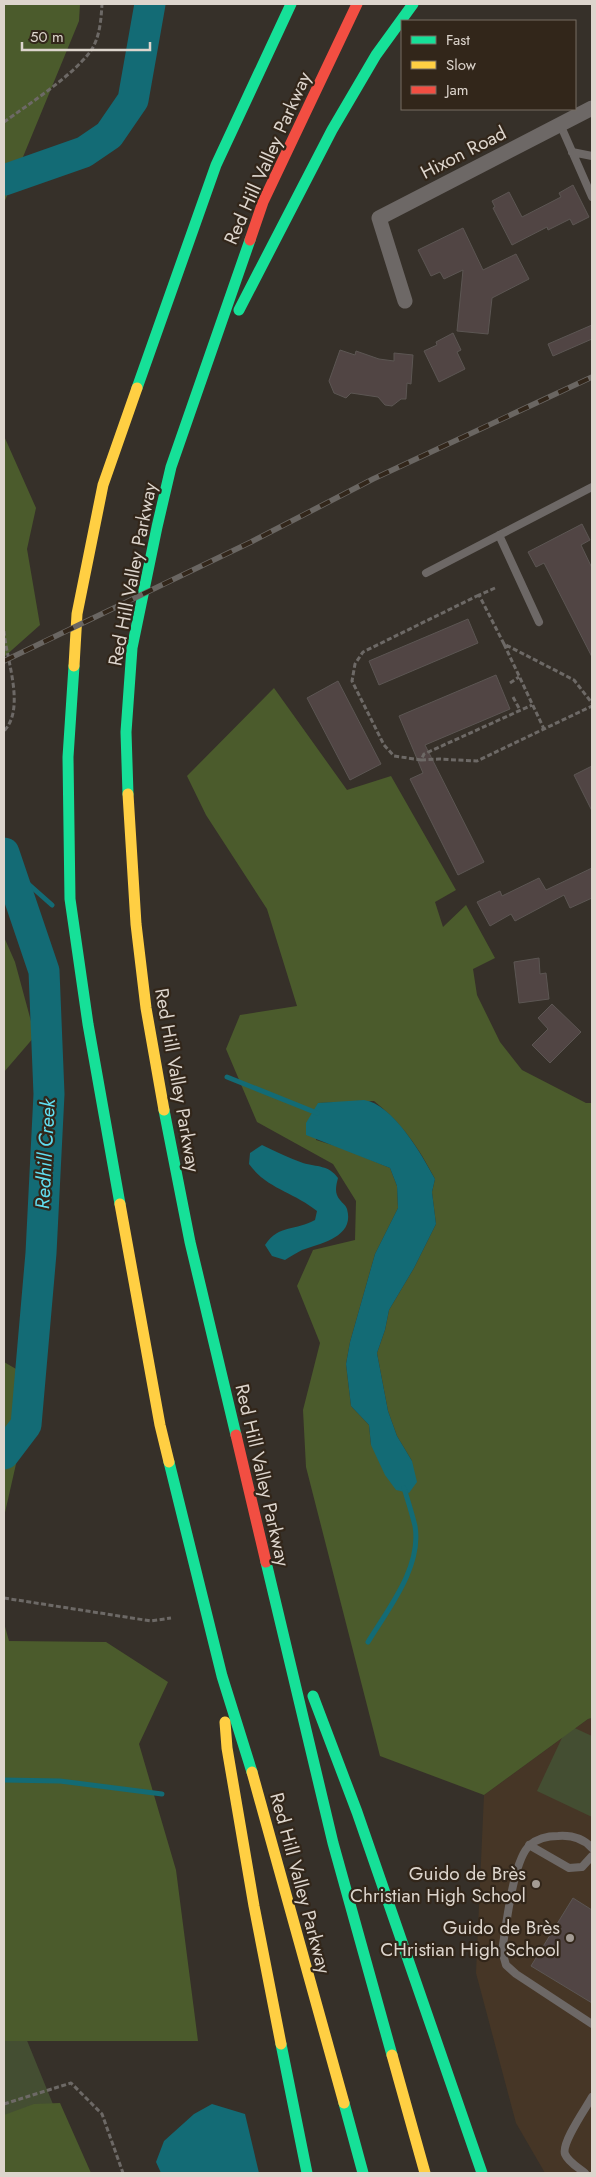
<svg xmlns="http://www.w3.org/2000/svg" width="596" height="2177" viewBox="0 0 596 2177" font-family="Jost,sans-serif">
<rect width="100%" height="100%" fill="#363029"/>
<path fill="#463626" d="M 592,1718 L 592,2173 L 545,2173 L 516,2123 L 476,1973 L 484,1795 L 588,1719 Z"/>
<path fill="#444e32" d="M 568,1725 L 592,1736 L 592,1817 L 537,1791 Z
M 4,1984 L 81,2173 L 4,2173 Z"/>
<path fill="#4b5b2c" fill-rule="evenodd" d="M 4,4 L 80,4 L 79,21 L 4,203 Z
M 4,436 L 36,508 L 27,549 L 40,625 L 4,657 Z
M 274,688 L 347,790 L 391,776 L 456,890 L 435,902 L 443,927 L 466,905 L 495,958 L 473,969 L 477,995 L 500,1042 L 522,1070 L 586,1103 L 592,1103 L 592,1718 L 588,1719 L 484,1795 L 380,1756 L 306,1467 L 303,1410 L 320,1343 L 297,1286 L 313,1250 L 355,1240 L 356,1201 L 333,1164 L 257,1122 L 226,1049 L 240,1015 L 297,1006 L 267,909 L 206,815 L 187,776 ZM 374,1101 C 402,1123 419,1148 435,1179 L 432,1192 L 436,1224 L 414,1268 L 389,1310 L 385,1330 L 377,1353 L 388,1411 L 397,1436 L 412,1461 L 371,1445 L 369,1425 L 351,1406 L 346,1364 L 350,1342 L 375,1254 L 398,1208 L 397,1186 L 390,1168 L 342,1148 L 316,1140 L 318,1103 Z
M 4,937 L 15,962 L 35,1036 L 4,1072 Z
M 4,1362 L 35,1380 L 4,1517 Z
M 4,1623 L 9,1641 L 106,1642 L 168,1682 L 139,1744 L 176,1870 L 198,2041 L 4,2041 Z
M 60,2103 L 91,2173 L 4,2173 L 4,2115 L 34,2104 Z"/>
<path fill="#136b75" d="M 364,1100 C 393,1104 422,1155 435,1179 L 432,1192 L 436,1224 L 414,1268 L 389,1310 L 385,1330 L 377,1353 L 388,1411 L 397,1436 L 412,1461 L 417,1482 L 409,1493 L 396,1490 L 385,1475 L 371,1445 L 369,1425 L 351,1406 L 346,1364 L 350,1342 L 375,1254 L 398,1208 L 397,1186 L 390,1168 L 306,1135 L 306,1123 L 318,1103 Z
M 262,1145 C 275,1151 289,1158 303,1163 C 317,1167 329,1165 338,1178 C 336,1186 334,1193 340,1200 C 343,1204 345,1204 347,1209 C 355,1237 321,1243 302,1250 C 296,1253 290,1257 285,1260 L 272,1256 L 265,1245 C 279,1224 296,1231 315,1220 L 317,1211 C 294,1192 267,1189 249,1164 L 250,1153 Z
M 212,2104 L 245,2114 L 259,2173 L 161,2173 L 156,2162 L 164,2141 L 194,2114 Z"/>
<g fill="none" stroke-linecap="round" stroke-linejoin="round">
<path stroke="#136b75" stroke-width="5" d="M 8,866 L 52,905
M 227,1077 L 317,1113
M 368,1642 C 388,1609 422,1567 415,1526 C 412,1513 408,1501 404,1488
M 4,1780 L 60,1781 L 162,1794"/>
<path stroke="#136b75" stroke-width="31" d="M 4,180 L 84,152 L 109,135 L 133,100 L 150,4
M 4,853 L 44,971 L 49,1094 L 41,1253 L 26,1425 L 4,1454"/>
</g>
<path fill="#514544" stroke="#5c5653" d="M 573,185 L 589,217 L 573,225 L 570,219 L 548,230 L 547,227 L 512,245 L 493,208 L 495,207 L 492,201 L 509,192 L 522,217 L 561,197 L 559,193 Z
M 463,228 L 483,270 L 516,254 L 529,279 L 492,298 L 488,334 L 457,331 L 463,270 L 444,279 L 440,272 L 431,276 L 418,250 Z
M 592,325 L 592,339 L 553,356 L 548,344 Z
M 453,333 L 461,350 L 457,352 L 465,369 L 439,382 L 424,351 L 437,345 L 436,342 Z
M 340,350 L 355,355 L 356,351 L 379,359 L 394,361 L 394,353 L 413,355 L 411,384 L 407,383 L 406,399 L 401,399 L 392,406 L 385,405 L 378,397 L 351,393 L 346,398 L 334,393 L 329,381 Z
M 582,524 L 590,540 L 581,545 L 592,568 L 592,657 L 544,563 L 536,567 L 528,552 Z
M 468,619 L 478,643 L 379,685 L 369,661 Z
M 496,675 L 510,709 L 425,745 L 484,862 L 458,875 L 410,779 L 423,773 L 399,716 Z
M 338,681 L 381,764 L 350,780 L 307,698 Z
M 592,766 L 592,811 L 574,775 Z
M 592,868 L 592,898 L 570,908 L 564,895 L 515,921 L 511,914 L 490,926 L 477,902 L 500,891 L 502,896 L 539,878 L 546,890 Z
M 539,958 L 540,974 L 546,973 L 549,999 L 519,1003 L 514,962 Z
M 552,1004 L 581,1032 L 550,1063 L 532,1045 L 548,1029 L 538,1018 Z
M 573,1898 L 592,1910 L 592,2003 L 531,1966 Z"/>
<g fill="none" stroke-linecap="round" stroke-linejoin="round">
<path stroke="#6d6966" stroke-width="3" stroke-dasharray="5 2.5" stroke-linecap="butt" d="M 4,122 C 29,104 72,76 90,52 C 100,38 101,20 102,4
M 495,588 L 479,595 L 504,644 L 574,680 L 592,703
M 479,595 L 363,652 L 355,664 L 352,681 L 384,745 L 394,756 L 421,760 L 424,754 L 532,705
M 4,631 C 6,659 26,708 4,731
M 504,644 L 544,729
M 510,683 L 519,677
M 513,697 L 520,710
M 421,760 L 439,759 L 477,761 L 592,706
M 4,1598 L 151,1621 L 171,1618
M 4,2104 L 71,2083 L 102,2114 L 123,2173"/>
<path stroke="#6d6866" stroke-width="8" d="M 560,124 L 592,197
M 572,152 L 592,156
M 499,535 L 539,622
M 426,573 L 592,487
M 529,1845 L 569,1868 L 582,1867 L 592,1856
M 592,1848 C 583,1838 572,1835 558,1836 C 548,1836 538,1838 530,1845 C 513,1859 506,1928 502,1951 L 506,1965 L 516,1974 L 592,2024
M 585,2173 C 579,2168 568,2162 565,2154 C 561,2143 586,2108 592,2097"/>
<path stroke="#6d6866" stroke-width="15" d="M 405,301 L 379,218 L 592,108"/>
<path stroke="#16e098" stroke-width="11" d="M 239,310 L 332,130 L 376,55 L 413,4
M 137,388 L 216,165 L 291,4
M 74,666 L 68,757 L 70,899 L 88,1024 L 120,1204
M 128,794 L 126,732 L 132,648 L 157,527 L 171,467 L 250,240
M 164,1110 L 190,1242 L 236,1435
M 169,1462 L 222,1676 L 252,1772
M 266,1562 L 333,1843 L 392,2055
M 313,1696 L 357,1812 L 482,2173
M 281,2044 L 307,2173
M 344,2103 L 363,2173"/>
<path stroke="#ffcf43" stroke-width="11" d="M 74,666 L 77,614 L 103,485 L 137,388
M 128,794 L 136,924 L 146,1008 L 164,1110
M 120,1204 L 160,1425 L 169,1462
M 225,1722 L 227,1748 L 254,1906 L 281,2044
M 252,1772 L 344,2103
M 392,2055 L 425,2173"/>
<path stroke="#f24e42" stroke-width="11" d="M 250,240 L 263,202 L 357,4
M 236,1435 L 266,1562"/>
<g stroke="#6a6662" stroke-width="5.5">
<path id="rail" d="M 4,661 L 251,542 L 373,479 L 592,377"/>
</g>
<use href="#rail" stroke="#32261a" stroke-width="4" stroke-dasharray="11" stroke-linecap="butt"/>
</g>
<g fill="#a39b94" stroke="#32261a" stroke-width="2">
<circle cx="536" cy="1884" r="5"/>
<circle cx="570" cy="1938" r="5"/>
</g>
<g text-anchor="middle" stroke-width="4.5" stroke-linejoin="round" paint-order="stroke">
<g font-size="19" fill="#ddd5cd" stroke="#32261a">
<text transform="translate(463 152) rotate(-27)" y="7">Hixon Road</text>
<text transform="translate(267 158) rotate(-66)" y="7">Red Hill Valley Parkway</text>
<text transform="translate(132 574) rotate(-79)" y="7">Red Hill Valley Parkway</text>
<text transform="translate(178 1080) rotate(80)" y="7">Red Hill Valley Parkway</text>
<text transform="translate(263 1475) rotate(77)" y="7">Red Hill Valley Parkway</text>
<text transform="translate(301 1883) rotate(75)" y="7">Red Hill Valley Parkway</text>
</g>
<g font-size="19" fill="#ddd5cd" stroke="#32261a" text-anchor="end">
<text x="526" y="1880">Guido de Brès<tspan x="526" dy="22">Christian High School</tspan></text>
<text x="560" y="1934">Guido de Brès<tspan x="560" dy="22">CHristian High School</tspan></text>
</g>
<g font-size="20" font-style="italic" fill="#61def1" stroke="#32261a">
<text transform="translate(45 1154) rotate(-87)" y="7">Redhill Creek</text>
</g>
</g>
<rect width="596" height="2177" fill="none" stroke="#ddd5cd" stroke-width="10"/>
<rect x="401" y="20" width="175" height="90" fill="#32261a" stroke="#766c62"/>
<rect x="411" y="36" width="25" height="8" fill="#16e098" stroke="#766c62"/>
<text x="446" y="45" font-size="15" fill="#ddd5cd">Fast</text>
<rect x="411" y="61" width="25" height="8" fill="#ffcf43" stroke="#766c62"/>
<text x="446" y="70" font-size="15" fill="#ddd5cd">Slow</text>
<rect x="411" y="86" width="25" height="8" fill="#f24e42" stroke="#766c62"/>
<text x="446" y="95" font-size="15" fill="#ddd5cd">Jam</text>
<path d="M22 42v8h128v-8" fill="none" stroke="#ddd5cd" stroke-width="2.5"/>
<text x="30" y="42" font-size="15" fill="#ddd5cd" stroke="#32261a" stroke-width="4" paint-order="stroke">50 m</text>
</svg>
